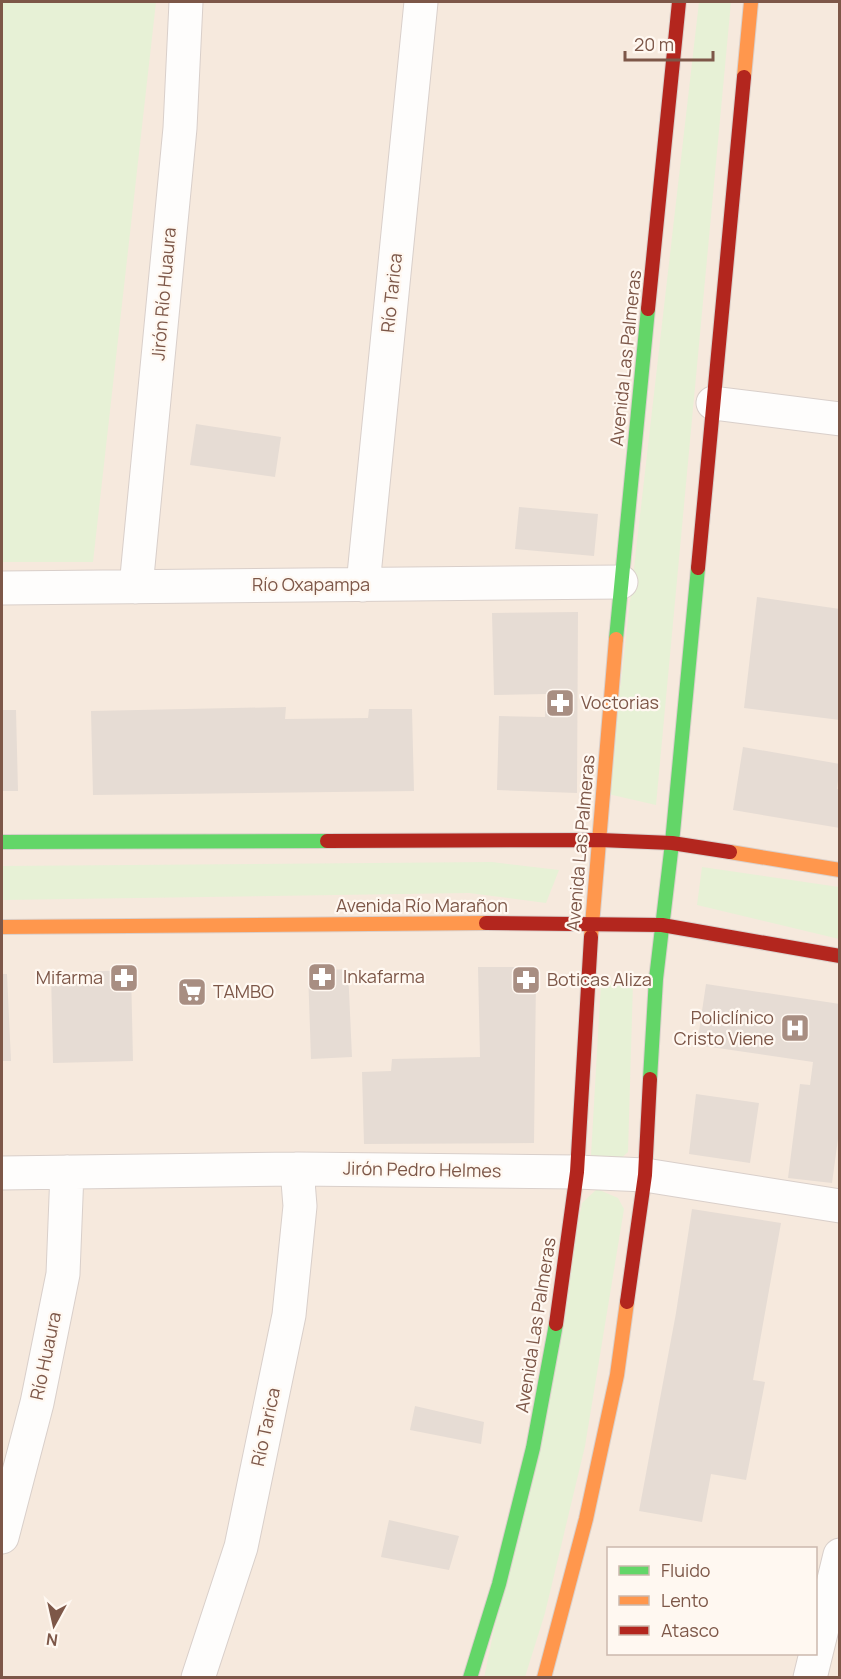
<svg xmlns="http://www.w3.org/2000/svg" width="841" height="1679" viewBox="0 0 841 1679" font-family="Manrope,sans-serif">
<rect width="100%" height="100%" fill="#f9f3ed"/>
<path fill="#f6e9dd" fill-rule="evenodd" d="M 2,2 L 839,2 L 839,1677 L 2,1678 ZM 608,1548 L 816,1548 L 816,1654 L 608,1654 Z"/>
<path fill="#e7f1d6" d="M 2,2 L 156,2 L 93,562 L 2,562 Z
M 699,2 L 731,2 L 656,805 L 608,794 Z
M 492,862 L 559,870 L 546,903 L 469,893 L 2,900 L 2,866 Z
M 702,867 L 839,887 L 839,939 L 697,905 Z
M 601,983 L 633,983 L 628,1152 L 617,1162 L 600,1162 L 591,1155 Z
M 597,1189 L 618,1198 L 624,1209 L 585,1446 L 545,1613 L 525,1677 L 484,1678 L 582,1203 Z"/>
<path fill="#e6dcd4" d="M 196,424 L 281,437 L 275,477 L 190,465 Z
M 519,507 L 598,514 L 594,556 L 515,549 Z
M 757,597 L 840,609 L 840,720 L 744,708 Z
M 578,612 L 577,793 L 497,790 L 499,716 L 545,717 L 546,694 L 494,695 L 492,613 Z
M 286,707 L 285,719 L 368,718 L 369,709 L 412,709 L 414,791 L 93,795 L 91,711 Z
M 2,710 L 16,710 L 18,791 L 2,791 Z
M 743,747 L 840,764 L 837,789 L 840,790 L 840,828 L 733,810 Z
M 478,967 L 525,967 L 536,979 L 534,1143 L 364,1144 L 362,1072 L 391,1071 L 392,1059 L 480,1057 Z
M 348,969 L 352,1057 L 311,1059 L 308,971 Z
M 131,970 L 133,1061 L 53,1063 L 51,973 Z
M 2,974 L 7,974 L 11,1061 L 2,1061 Z
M 706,984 L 840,1004 L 840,1124 L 832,1183 L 788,1178 L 800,1084 L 810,1085 L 813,1062 L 697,1045 Z
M 696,1094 L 759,1103 L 750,1163 L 689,1154 Z
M 692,1209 L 781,1223 L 753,1380 L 765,1382 L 746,1480 L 711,1474 L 702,1522 L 639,1511 L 676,1313 Z
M 415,1406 L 484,1422 L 481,1444 L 410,1430 Z
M 389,1520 L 459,1536 L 449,1570 L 381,1557 Z"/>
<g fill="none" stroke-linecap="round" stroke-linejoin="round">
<g stroke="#d9cfca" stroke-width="35">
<path id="street" d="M 713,403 L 840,419
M 363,585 L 421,2
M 136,587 L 180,128 L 186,2
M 2,588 L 621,582
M 2,1173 L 297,1169 L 577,1172 L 645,1175 L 840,1206
M 2,1537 L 37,1403 L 63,1274 L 67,1172
M 198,1678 L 241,1547 L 289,1315 L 300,1206 L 297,1169
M 810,1678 L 840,1555"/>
</g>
<g stroke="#dad0cb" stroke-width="16">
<path id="fast" d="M 616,639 L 648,309
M 2,842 L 327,841
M 650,1079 L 656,979 L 672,843 L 698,568
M 470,1678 L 499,1584 L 533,1448 L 556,1324"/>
</g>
<g stroke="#dad0cb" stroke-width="16">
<path id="slow" d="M 744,77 L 751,2
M 730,852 L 840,870
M 2,927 L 486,923
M 591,937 L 616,639
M 544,1678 L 586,1519 L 617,1375 L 627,1302"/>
</g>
<g stroke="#dad0cb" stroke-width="16">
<path id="jam" d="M 648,309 L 679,2
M 698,568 L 744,77
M 327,841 L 600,840 L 672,843 L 730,852
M 486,923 L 662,925 L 840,956
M 627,1302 L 645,1175 L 650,1079
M 556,1324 L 577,1172 L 591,937"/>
</g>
<use href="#street" stroke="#fefdfc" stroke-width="33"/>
<use href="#fast" stroke="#63d668" stroke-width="14"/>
<use href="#slow" stroke="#ff974d" stroke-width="14"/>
<use href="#jam" stroke="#b3261e" stroke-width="14"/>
</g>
<defs>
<g id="pharmacy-square" transform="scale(1.5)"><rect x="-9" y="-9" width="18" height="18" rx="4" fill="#a88e82" stroke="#fff8f1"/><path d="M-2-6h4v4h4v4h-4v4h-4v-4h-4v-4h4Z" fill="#fff"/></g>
<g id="supermarket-square" transform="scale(1.5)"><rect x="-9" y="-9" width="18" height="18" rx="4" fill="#a88e82" stroke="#fff8f1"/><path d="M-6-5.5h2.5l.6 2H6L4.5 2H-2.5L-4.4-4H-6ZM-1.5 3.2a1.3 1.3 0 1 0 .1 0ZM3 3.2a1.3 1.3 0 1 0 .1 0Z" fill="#fff"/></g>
<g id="hospital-square" transform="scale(1.5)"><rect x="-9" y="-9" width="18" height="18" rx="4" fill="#a88e82" stroke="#fff8f1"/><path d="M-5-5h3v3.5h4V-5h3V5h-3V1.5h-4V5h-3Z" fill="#fff"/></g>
</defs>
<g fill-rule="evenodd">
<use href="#pharmacy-square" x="560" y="703"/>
<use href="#pharmacy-square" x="322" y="977"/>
<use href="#pharmacy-square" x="124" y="978"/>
<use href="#pharmacy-square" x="526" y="980"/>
<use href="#supermarket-square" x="192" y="992"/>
<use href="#hospital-square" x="795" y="1028"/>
</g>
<g text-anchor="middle" stroke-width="4.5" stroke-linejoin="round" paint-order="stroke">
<g font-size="18" fill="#7d5748" stroke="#fff8f1">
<text transform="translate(392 293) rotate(-84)" y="6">Río Tarica</text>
<text transform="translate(164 294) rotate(-85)" y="6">Jirón Río Huaura</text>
<text transform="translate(626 358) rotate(-84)" y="6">Avenida Las Palmeras</text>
<text x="311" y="591">Río Oxapampa</text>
<text transform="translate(581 843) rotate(-85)" y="6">Avenida Las Palmeras</text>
<text x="422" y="912">Avenida Río Marañon</text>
<text transform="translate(422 1170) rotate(1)" y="6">Jirón Pedro Helmes</text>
<text transform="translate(536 1325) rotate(-81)" y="6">Avenida Las Palmeras</text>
<text transform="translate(46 1356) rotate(-78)" y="6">Río Huaura</text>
<text transform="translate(266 1427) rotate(-78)" y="6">Río Tarica</text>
</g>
<g font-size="18" fill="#7d5748" stroke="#fff8f1" text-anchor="start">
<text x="581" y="709">Voctorias</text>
<text x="343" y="983">Inkafarma</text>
<text x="103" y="984" text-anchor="end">Mifarma</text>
<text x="547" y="986">Boticas Aliza</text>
<text x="213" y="998">TAMBO</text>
<text x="774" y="1024" text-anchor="end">Policlínico<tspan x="774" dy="21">Cristo Viene</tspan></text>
</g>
</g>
<rect width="841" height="1679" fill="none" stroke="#7d5748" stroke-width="6"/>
<rect x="607" y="1547" width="210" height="108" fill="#fff8f1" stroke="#cbb8ad" stroke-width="1.5"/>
<rect x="619" y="1566" width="30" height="9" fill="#63d668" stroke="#cbb8ad" stroke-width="1.5"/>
<text x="661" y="1577" font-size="18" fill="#7d5748">Fluido</text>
<rect x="619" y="1596" width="30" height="9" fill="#ff974d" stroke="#cbb8ad" stroke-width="1.5"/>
<text x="661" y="1607" font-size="18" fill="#7d5748">Lento</text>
<rect x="619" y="1626" width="30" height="9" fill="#b3261e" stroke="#cbb8ad" stroke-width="1.5"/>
<text x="661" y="1637" font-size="18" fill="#7d5748">Atasco</text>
<g transform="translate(54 1625) rotate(188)" stroke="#fff8f1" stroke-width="4.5" paint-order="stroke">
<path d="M0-4.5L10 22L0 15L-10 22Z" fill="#7d5748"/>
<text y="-9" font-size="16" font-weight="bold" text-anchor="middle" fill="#7d5748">N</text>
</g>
<path d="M625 51v9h88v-9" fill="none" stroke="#7d5748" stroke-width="3"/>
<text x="634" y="51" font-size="18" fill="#7d5748" stroke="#fff8f1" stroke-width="4.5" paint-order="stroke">20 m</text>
</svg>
